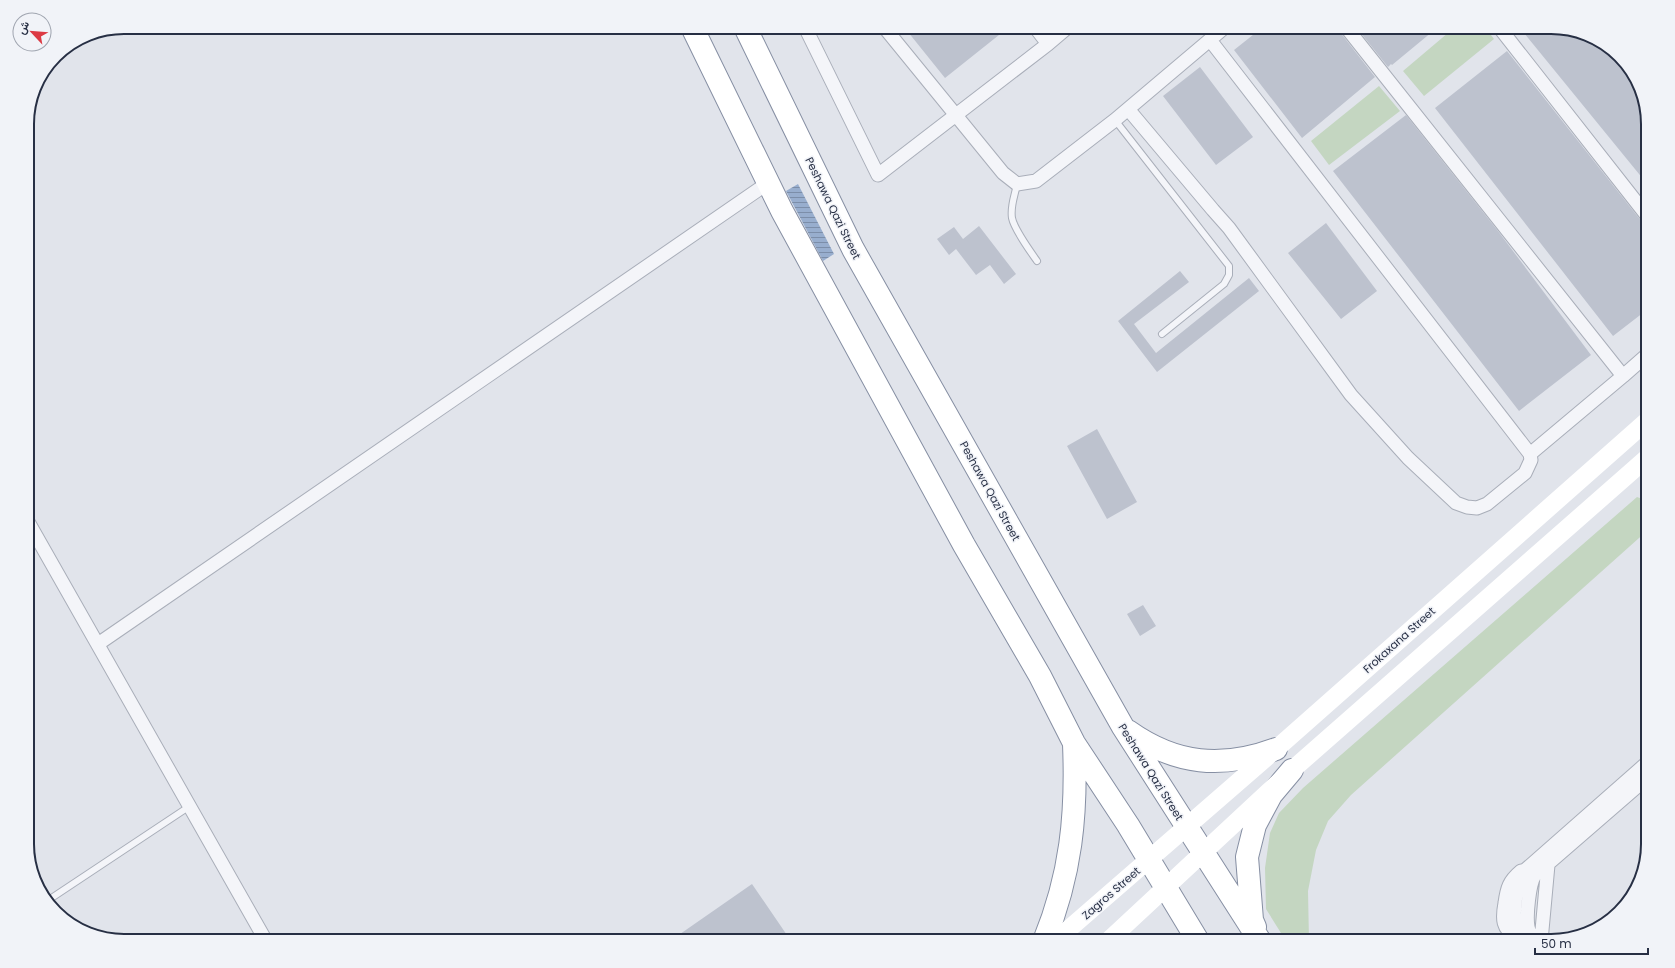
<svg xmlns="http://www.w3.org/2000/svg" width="1675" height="968" viewBox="0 0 1675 968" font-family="Poppins,Vazirmatn,sans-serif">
<defs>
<pattern id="water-rules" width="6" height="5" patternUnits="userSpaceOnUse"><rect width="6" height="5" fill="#98aece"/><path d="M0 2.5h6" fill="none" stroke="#7c8ea9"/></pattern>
</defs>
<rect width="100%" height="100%" fill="#e1e4eb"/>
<path fill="#c4d6c1" d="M 1455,27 L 1485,27 L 1494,39 L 1424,96 L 1403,71 Z
M 1379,86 L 1400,111 L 1329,165 L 1311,141 Z
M 1637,497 L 1648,501 L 1648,530 L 1351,795 L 1328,821 L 1316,850 L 1308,891 L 1309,941 L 1286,941 L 1266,909 L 1265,868 L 1270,833 L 1279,813 L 1303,788 Z"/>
<path fill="url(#water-rules)" d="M 798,184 L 834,254 L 823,261 L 786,191 Z"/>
<path fill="#bdc2ce" d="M 904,27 L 1009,27 L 945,78 Z
M 1263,27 L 1338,27 L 1340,32 L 1375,77 L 1302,138 L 1234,50 Z
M 1356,27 L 1438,27 L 1392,65 L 1391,64 L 1388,67 Z
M 1519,27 L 1551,27 L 1599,40 L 1632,70 L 1648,118 L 1648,185 Z
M 1507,51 L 1642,222 L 1648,227 L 1648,309 L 1613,336 L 1435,108 Z
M 1200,67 L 1253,137 L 1216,165 L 1163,96 Z
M 1406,115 L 1498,231 L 1591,355 L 1519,411 L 1333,171 Z
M 1326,223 L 1377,291 L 1341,319 L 1288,253 Z
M 979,226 L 1016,274 L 1004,284 L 990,265 L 976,275 L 956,249 L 949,255 L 937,239 L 954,227 L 963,239 Z
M 1180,271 L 1189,282 L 1134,324 L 1156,353 L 1249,278 L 1259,291 L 1157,372 L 1118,321 Z
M 1097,429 L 1137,502 L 1107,519 L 1067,446 Z
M 1143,605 L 1156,626 L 1140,636 L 1127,614 Z
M 752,884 L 791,941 L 670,941 Z"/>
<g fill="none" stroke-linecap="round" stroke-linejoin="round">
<g stroke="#a9aeb9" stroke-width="8">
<path id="lane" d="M 1115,120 L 1229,266 L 1229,275 L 1224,284 L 1162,334
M 1017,184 C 1015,195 1010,206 1012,218 C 1014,229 1030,251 1037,261
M 47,901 L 190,806"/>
</g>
<g stroke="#a9aeb9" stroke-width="15">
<path id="street" d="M 805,27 L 878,175 L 1048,44 L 1068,27
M 884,27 L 1003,173 L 1017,184 L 1036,181 L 1115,120 L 1225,27
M 1035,27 L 1048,44
M 1346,27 L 1623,376
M 1499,27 L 1648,217
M 1128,109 L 1213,210 L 1229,228 L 1351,395 L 1408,458 L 1456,503 L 1467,507 L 1477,508 L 1487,504 L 1525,473 L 1531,460 L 1530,454 L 1210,40
M 1530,454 L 1623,376 L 1648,354
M 27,520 L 266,941
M 98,644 L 768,183
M 1517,938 C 1502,929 1502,919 1505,903 C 1507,888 1509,881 1521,871
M 1520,941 C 1510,927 1515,887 1523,872 L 1648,762
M 1535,941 C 1532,937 1529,932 1528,927 C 1526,916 1529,884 1535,875 L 1648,777
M 1541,941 L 1548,865"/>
</g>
<g stroke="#868fa3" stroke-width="24">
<path id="highway" d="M 692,27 L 782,211 L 964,545 L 1040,676 L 1074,743 L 1128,825 L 1198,941
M 745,27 L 853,249 L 1123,727 L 1260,941
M 1128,731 C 1176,765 1222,769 1276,749
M 1255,927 L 1252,920 L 1247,857 L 1255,825 L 1271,795 L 1292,770
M 1044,941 C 1071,875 1077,815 1074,744"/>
</g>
<use href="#lane" stroke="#f4f5f9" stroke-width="6"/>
<use href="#street" stroke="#f4f5f9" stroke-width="13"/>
<path stroke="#fff" stroke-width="18" d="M 1055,941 L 1276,749 L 1648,420
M 1108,941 L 1292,770 L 1648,457"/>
<use href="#highway" stroke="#fff" stroke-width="22"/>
</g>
<g text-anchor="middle" stroke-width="3" stroke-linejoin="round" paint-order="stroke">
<g font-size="11" fill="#272f44" stroke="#f1f3f8">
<text transform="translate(833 208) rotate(64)" y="4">Peshawa Qazi Street</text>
<text transform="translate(990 491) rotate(61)" y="4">Peshawa Qazi Street</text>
<text transform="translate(1399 640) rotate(-42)" y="4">Frokaxana Street</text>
<text transform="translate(1151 772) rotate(58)" y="4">Peshawa Qazi Street</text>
<text transform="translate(1111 893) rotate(-41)" y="4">Zagros Street</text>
</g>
</g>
<path d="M0 0H1675V968H0ZM124 34H1551A90 90 0 0 1 1641 124V844A90 90 0 0 1 1551 934H124A90 90 0 0 1 34 844V124A90 90 0 0 1 124 34Z" fill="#f1f3f8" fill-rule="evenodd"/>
<path fill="none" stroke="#272f44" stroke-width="2" d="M124 34H1551A90 90 0 0 1 1641 124V844A90 90 0 0 1 1551 934H124A90 90 0 0 1 34 844V124A90 90 0 0 1 124 34Z"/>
<g transform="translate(32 32) rotate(296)"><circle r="19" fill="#f1f3f8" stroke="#a0a5b0"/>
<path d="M0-3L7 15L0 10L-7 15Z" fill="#dc3a44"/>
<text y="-6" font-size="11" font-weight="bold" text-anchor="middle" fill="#272f44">ش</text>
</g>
<path d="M1535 948v6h113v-6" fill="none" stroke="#272f44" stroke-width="2"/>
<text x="1541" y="948" font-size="12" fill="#272f44" stroke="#f1f3f8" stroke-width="3" paint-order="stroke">50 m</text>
</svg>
